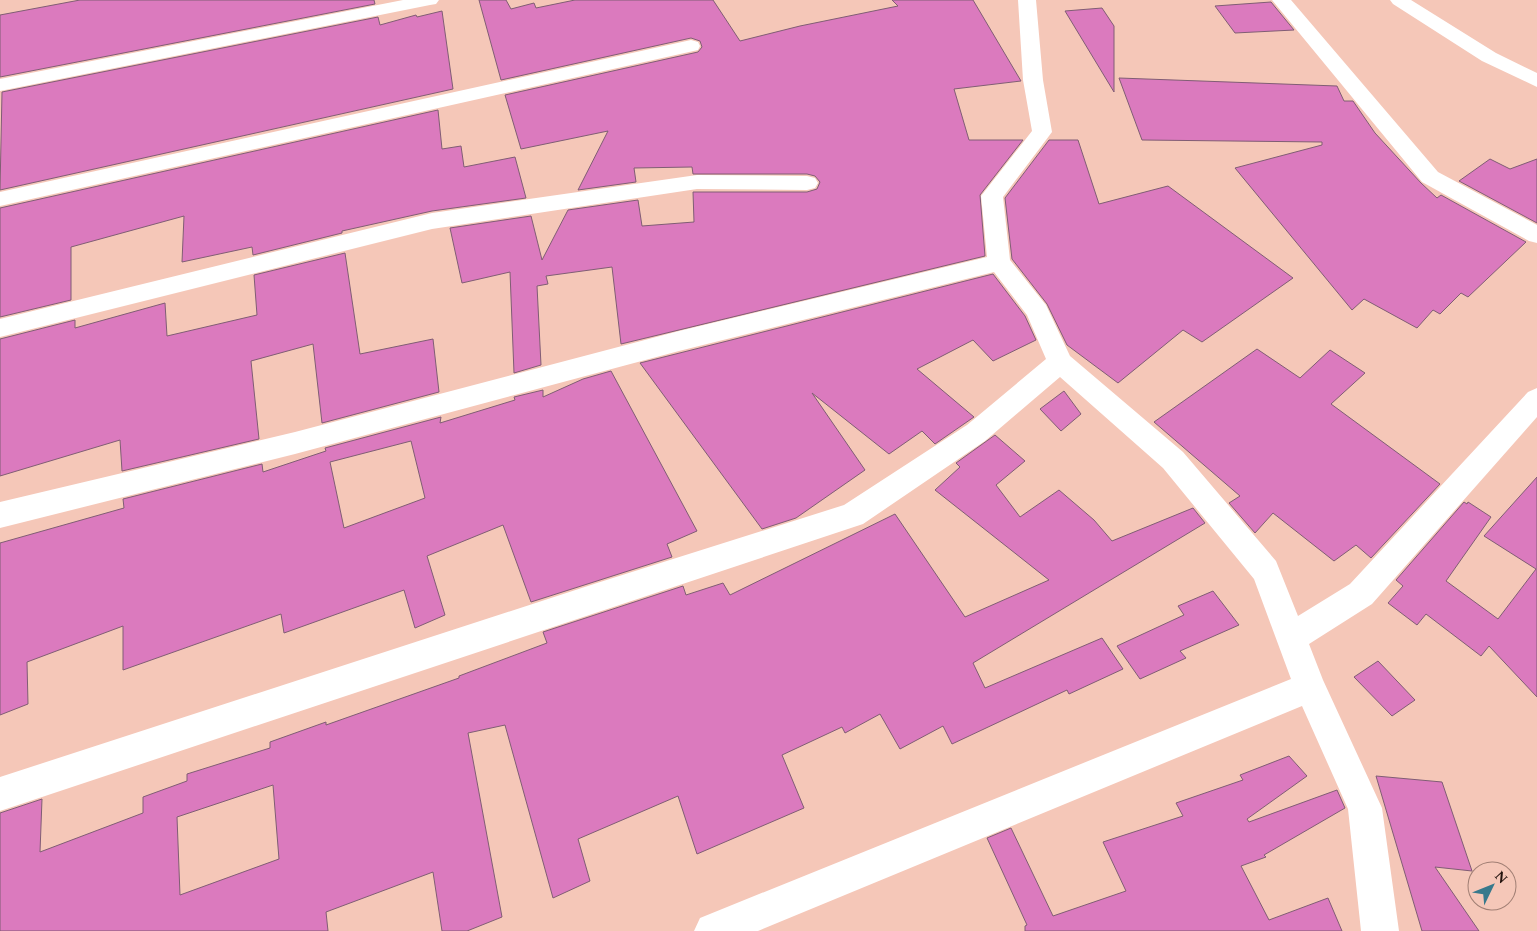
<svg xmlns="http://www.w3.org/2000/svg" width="1537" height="931" viewBox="0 0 1537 931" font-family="Spectral,serif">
<rect width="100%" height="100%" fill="#f5c7b8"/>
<path fill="#db7abe" stroke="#805d74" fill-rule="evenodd" d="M 80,0 L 374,0 L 375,4 L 0,77 L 0,15 Z
M 479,0 L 506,0 L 511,9 L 534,3 L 536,8 L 575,0 L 713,0 L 740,41 L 800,26 L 898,6 L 892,0 L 973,0 L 1021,81 L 954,89 L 969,140 L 1023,140 L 980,195 L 985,256 L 621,344 L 612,267 L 546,276 L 548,284 L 537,286 L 541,365 L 514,373 L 510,272 L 462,283 L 450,228 L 531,216 L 542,260 L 568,210 L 638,200 L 642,226 L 694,222 L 693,192 L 807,192 L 817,189 L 820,182 L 815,176 L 807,174 L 693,174 L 692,167 L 634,168 L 636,182 L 578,190 L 608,131 L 521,149 L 505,95 L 698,52 L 702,47 L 700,41 L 691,38 L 501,80 Z
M 1271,2 L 1294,30 L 1235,33 L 1215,6 Z
M 1102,8 L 1114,26 L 1114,92 L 1065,11 Z
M 442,11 L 453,89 L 0,190 L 2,92 L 378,17 L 380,25 L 416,15 L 417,17 Z
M 1119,78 L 1337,86 L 1344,101 L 1353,101 L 1375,133 L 1421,183 L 1437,198 L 1441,195 L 1526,242 L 1468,297 L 1461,293 L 1440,314 L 1433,310 L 1417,328 L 1364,299 L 1352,310 L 1235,168 L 1322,145 L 1322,142 L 1142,140 Z
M 438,110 L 442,149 L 461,146 L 464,167 L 515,157 L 526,198 L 432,211 L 342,231 L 342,233 L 253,255 L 252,247 L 182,262 L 184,216 L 71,247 L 71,300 L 0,317 L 0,208 Z
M 1049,140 L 1078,140 L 1099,204 L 1168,186 L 1293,278 L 1202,342 L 1183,330 L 1118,383 L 1067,345 L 1047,304 L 1012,259 L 1005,198 Z
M 1490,159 L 1510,169 L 1537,159 L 1537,223 L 1459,181 Z
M 345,253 L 360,354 L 433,339 L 439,392 L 322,423 L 313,344 L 251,361 L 259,439 L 122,471 L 120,440 L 0,476 L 0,339 L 75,320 L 75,328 L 165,303 L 167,336 L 257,315 L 254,275 Z
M 993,274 L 1025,316 L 1036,340 L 993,361 L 973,340 L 917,369 L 974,417 L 935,444 L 922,431 L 889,454 L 812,393 L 865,470 L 796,518 L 762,529 L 640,363 Z
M 1257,349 L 1300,378 L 1330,350 L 1365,373 L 1331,404 L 1440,484 L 1371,558 L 1356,545 L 1334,561 L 1273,513 L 1255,533 L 1229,503 L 1240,496 L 1154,422 Z
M 611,371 L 697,531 L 667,544 L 672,557 L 531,602 L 503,525 L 427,556 L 445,615 L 415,628 L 404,590 L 284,633 L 281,614 L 123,670 L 123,626 L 27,662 L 28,704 L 0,715 L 0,543 L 124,508 L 123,499 L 262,464 L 263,472 L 326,451 L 325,448 L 441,417 L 440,423 L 515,400 L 514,397 L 543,390 L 543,397 L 583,379 ZM 411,441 L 425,498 L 344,528 L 330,462 Z
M 1064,391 L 1081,414 L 1061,431 L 1040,409 Z
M 995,435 L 1025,461 L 996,485 L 1020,517 L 1059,490 L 1094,520 L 1112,541 L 1193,508 L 1205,523 L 973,663 L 985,688 L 1102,638 L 1123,669 L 1069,694 L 1067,690 L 952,744 L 943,726 L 900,749 L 880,714 L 845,733 L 842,727 L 782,755 L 804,808 L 697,854 L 678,796 L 578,839 L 590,881 L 553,898 L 505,725 L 468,733 L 502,917 L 467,931 L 442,931 L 433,872 L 326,912 L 328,931 L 0,931 L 0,813 L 42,799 L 40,852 L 143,813 L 143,797 L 187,781 L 187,774 L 270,748 L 270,742 L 326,722 L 326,725 L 459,678 L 459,676 L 547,643 L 543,632 L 683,586 L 686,595 L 723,583 L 730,595 L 895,514 L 965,617 L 1049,580 L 935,490 L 960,467 L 956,463 ZM 273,785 L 279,859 L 180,895 L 177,817 Z
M 1537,477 L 1537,697 L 1489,646 L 1481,656 L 1426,614 L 1417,625 L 1388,603 L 1403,586 L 1396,580 L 1464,502 L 1467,504 L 1468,502 L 1491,517 L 1446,581 L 1498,619 L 1536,569 L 1484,536 Z
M 1213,591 L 1239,625 L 1180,651 L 1186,658 L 1140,679 L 1117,646 L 1184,615 L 1178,606 Z
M 1378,661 L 1415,700 L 1392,716 L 1354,677 Z
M 1289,756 L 1307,776 L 1247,819 L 1249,822 L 1337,790 L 1345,808 L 1264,855 L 1266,857 L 1241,866 L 1269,920 L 1328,898 L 1342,931 L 1025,931 L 1025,926 L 1027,925 L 987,838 L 1011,828 L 1053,916 L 1126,891 L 1103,842 L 1183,816 L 1176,803 L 1243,780 L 1240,775 Z
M 1376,776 L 1442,782 L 1472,871 L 1435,867 L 1479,931 L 1422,931 Z"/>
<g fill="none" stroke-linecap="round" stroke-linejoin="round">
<path fill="#fff" fill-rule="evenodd" d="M 403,0 L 439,0 L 436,4 L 430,5 L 0,91 L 0,79 Z
M 1018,0 L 1036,0 L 1043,80 L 1052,132 L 1003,197 L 1010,260 L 1046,305 L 1070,356 L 1183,452 L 1276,561 L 1298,616 L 1350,584 L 1528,392 L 1537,388 L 1537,417 L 1372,604 L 1309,644 L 1323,680 L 1382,808 L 1399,931 L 1361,931 L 1348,809 L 1302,706 L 758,931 L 694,931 L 700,918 L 1291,679 L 1254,579 L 1163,468 L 1060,377 L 985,441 L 863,524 L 0,811 L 0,777 L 597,583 L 844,505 L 967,425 L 1046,359 L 1027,315 L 994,272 L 679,351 L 295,454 L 0,528 L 0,502 L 295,432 L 679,331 L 987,257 L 981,196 L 1032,131 L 1023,80 Z
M 1272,0 L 1291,0 L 1438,172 L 1537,225 L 1537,243 L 1529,241 L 1422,182 Z
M 1390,0 L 1411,0 L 1496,53 L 1537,73 L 1537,87 L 1482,61 L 1393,4 Z
M 691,40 L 698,42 L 700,46 L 698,50 L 0,206 L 0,192 Z
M 697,175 L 807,176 L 815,178 L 818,183 L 815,188 L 807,190 L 697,189 L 432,229 L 0,337 L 0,319 L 432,213 Z"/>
</g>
<g transform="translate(1492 886) rotate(47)"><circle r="24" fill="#f5c7b8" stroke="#a17f74"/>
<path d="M0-4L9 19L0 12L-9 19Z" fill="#38798c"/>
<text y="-8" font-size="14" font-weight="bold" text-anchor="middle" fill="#23130e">N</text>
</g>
</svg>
